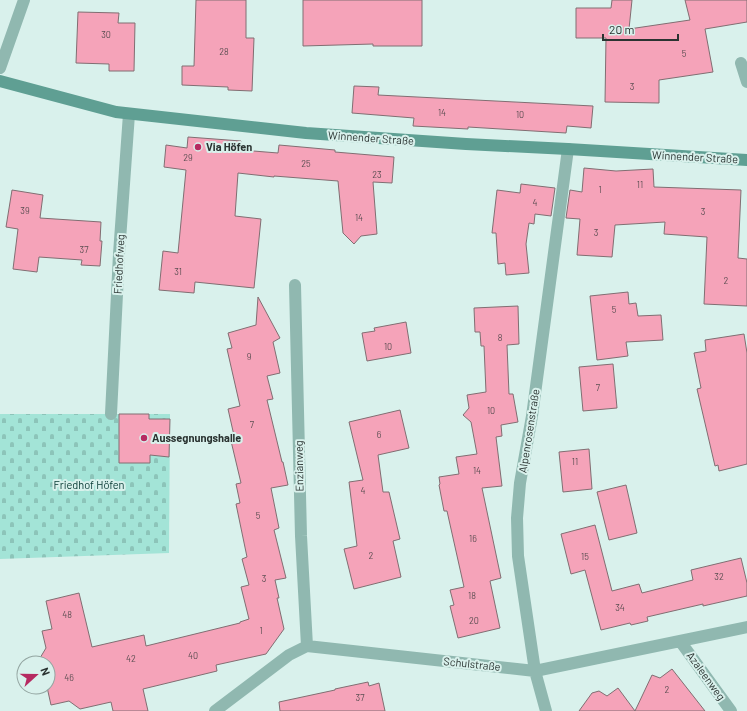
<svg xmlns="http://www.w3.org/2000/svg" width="747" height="711" viewBox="0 0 747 711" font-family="Barlow,sans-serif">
<defs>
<pattern id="cemetery-stones" width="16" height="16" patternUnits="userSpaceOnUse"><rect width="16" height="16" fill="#a3e4d7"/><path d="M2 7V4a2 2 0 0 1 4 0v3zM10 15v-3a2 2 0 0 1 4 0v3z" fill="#8cc4b9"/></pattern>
</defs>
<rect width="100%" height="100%" fill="#d9f1ec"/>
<path fill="url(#cemetery-stones)" d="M 0,414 L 170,414 L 169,553 L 0,559 Z"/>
<path fill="#f5a3b9" stroke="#816e72" d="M 196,0 L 246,0 L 246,38 L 254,38 L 252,91 L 228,90 L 228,87 L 182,85 L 182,66 L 194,66 Z
M 303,0 L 422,0 L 422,46 L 373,46 L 373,44 L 303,46 Z
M 612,0 L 632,0 L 629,29 L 690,20 L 685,0 L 747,0 L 747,22 L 705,29 L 713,72 L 659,80 L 659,103 L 605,102 L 606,38 L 576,38 L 576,8 L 611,8 Z
M 78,12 L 119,13 L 118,23 L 135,23 L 134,71 L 109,71 L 109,64 L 76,63 Z
M 354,86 L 379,87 L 378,95 L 593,106 L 591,128 L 567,126 L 566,133 L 468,127 L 468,129 L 413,126 L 414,118 L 352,113 Z
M 188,137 L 241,141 L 241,150 L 278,153 L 279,145 L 335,150 L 335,152 L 394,157 L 392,183 L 373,182 L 377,234 L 361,236 L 354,244 L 343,233 L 338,181 L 274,176 L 274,177 L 238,173 L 235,216 L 261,219 L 254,288 L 195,282 L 194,293 L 159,290 L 163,251 L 178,253 L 186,170 L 164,167 L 166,145 L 187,148 Z
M 584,168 L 616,171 L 653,169 L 654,187 L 741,190 L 738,258 L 747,259 L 747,306 L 704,304 L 707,237 L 664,234 L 665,222 L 615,225 L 612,257 L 577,255 L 580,219 L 566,218 L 570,190 L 582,192 Z
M 521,184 L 555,188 L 551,216 L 535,214 L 534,224 L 529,223 L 526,244 L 529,273 L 506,275 L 505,263 L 498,264 L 496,233 L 492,233 L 497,190 L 520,193 Z
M 12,190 L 43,195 L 40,218 L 101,222 L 100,241 L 102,241 L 100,266 L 81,265 L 82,260 L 39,257 L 37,272 L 13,269 L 18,229 L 6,227 Z
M 628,292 L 629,304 L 636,303 L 638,316 L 661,315 L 663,340 L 626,342 L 628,356 L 597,360 L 590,296 Z
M 258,297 L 280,338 L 273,342 L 280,373 L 267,376 L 273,399 L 267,400 L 282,462 L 283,462 L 288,485 L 271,488 L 279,528 L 274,530 L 286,578 L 275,580 L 279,598 L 277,598 L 284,629 L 266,654 L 216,665 L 217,671 L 143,689 L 148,711 L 113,711 L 111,702 L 80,709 L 69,701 L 51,705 L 47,687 L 48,687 L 48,663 L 41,663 L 40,658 L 46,648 L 42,631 L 52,629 L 46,601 L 79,593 L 92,647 L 144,635 L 146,646 L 240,623 L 240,622 L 249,619 L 241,587 L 249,585 L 242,559 L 247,557 L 236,504 L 240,503 L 236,484 L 241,483 L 231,441 L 235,440 L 228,409 L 240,406 L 227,349 L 232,348 L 228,333 L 256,325 Z
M 518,306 L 519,344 L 507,345 L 509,394 L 513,394 L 518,422 L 501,425 L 502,436 L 496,437 L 502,486 L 482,488 L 501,578 L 490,581 L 500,628 L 458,638 L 450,606 L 454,605 L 450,590 L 464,587 L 447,511 L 444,511 L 439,485 L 440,484 L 439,477 L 459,474 L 456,457 L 477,454 L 471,422 L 463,415 L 469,408 L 467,395 L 486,392 L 484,346 L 481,346 L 480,332 L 475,332 L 474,308 Z
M 406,322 L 411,353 L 367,361 L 362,333 L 375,331 L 374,328 Z
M 744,334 L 747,353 L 747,464 L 719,471 L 718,465 L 715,466 L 697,389 L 701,388 L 694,353 L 706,351 L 705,340 Z
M 613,364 L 617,408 L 583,411 L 579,367 Z
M 400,410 L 409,448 L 378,455 L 383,492 L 389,492 L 400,539 L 393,541 L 401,577 L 354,589 L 344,549 L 357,546 L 349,482 L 363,480 L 349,422 Z
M 119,414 L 149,414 L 149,419 L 170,419 L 169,457 L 150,455 L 150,463 L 119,463 Z
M 589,449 L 592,489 L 563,492 L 559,452 Z
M 626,485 L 637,533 L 609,540 L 597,492 Z
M 595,525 L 612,591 L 639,584 L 642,593 L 693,580 L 691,570 L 741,558 L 747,583 L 747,596 L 703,606 L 703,604 L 647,617 L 648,621 L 631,625 L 630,623 L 601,630 L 585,570 L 571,574 L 561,534 Z
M 672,669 L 705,711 L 579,711 L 592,693 L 599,691 L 607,696 L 618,688 L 635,711 L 652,675 L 660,678 Z
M 368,682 L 369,686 L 379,683 L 385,711 L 280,711 L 279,702 L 335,690 L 335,689 Z"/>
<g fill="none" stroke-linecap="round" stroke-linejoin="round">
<path stroke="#90b8b0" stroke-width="12" d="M 741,63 L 747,82
M 0,68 L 24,0
M 295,285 L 301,536 L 307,646
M 111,414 L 119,254 L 129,114
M 680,641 L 731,711
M 215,711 L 289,655 L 307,646 L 535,671 L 680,641 L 747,627
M 546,711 L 535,671 L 518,556 L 517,518 L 520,483 L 532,416 L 568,149"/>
<path stroke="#5f9f93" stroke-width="12" d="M 0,81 L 116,112 L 306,133 L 466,144 L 568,149 L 747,160"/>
</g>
<g fill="#b62a61" stroke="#d9f1ec" stroke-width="1.5">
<circle cx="198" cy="147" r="4"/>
<circle cx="144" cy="438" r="4"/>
</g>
<g text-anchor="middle" stroke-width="4" stroke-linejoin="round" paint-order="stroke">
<g font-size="9" fill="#5d4f53">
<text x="106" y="38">30</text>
<text x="224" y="55">28</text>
<text x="684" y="57">5</text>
<text x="632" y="90">3</text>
<text x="442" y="116">14</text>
<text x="520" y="118">10</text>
<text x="188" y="161">29</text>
<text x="306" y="167">25</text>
<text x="377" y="178">23</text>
<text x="640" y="188">11</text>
<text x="600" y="193">1</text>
<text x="535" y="206">4</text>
<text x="25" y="214">39</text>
<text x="703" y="215">3</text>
<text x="359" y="221">14</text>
<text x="596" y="236">3</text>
<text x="84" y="253">37</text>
<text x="178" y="275">31</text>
<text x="726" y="284">2</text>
<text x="614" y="313">5</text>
<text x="500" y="341">8</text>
<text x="388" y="350">10</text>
<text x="249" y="360">9</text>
<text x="598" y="391">7</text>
<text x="491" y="414">10</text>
<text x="252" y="428">7</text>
<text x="379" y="438">6</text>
<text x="575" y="465">11</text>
<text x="477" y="474">14</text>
<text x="363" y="494">4</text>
<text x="258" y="519">5</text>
<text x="473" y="542">16</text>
<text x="371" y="559">2</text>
<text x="585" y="560">15</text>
<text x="719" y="580">32</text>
<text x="264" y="582">3</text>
<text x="472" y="599">18</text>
<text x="620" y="611">34</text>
<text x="67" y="618">48</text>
<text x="474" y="624">20</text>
<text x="261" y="634">1</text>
<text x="193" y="659">40</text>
<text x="131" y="662">42</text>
<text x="69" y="681">46</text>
<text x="667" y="693">2</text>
<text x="360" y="701">37</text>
</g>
<g font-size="11" fill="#2a3331" stroke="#d9f1ec">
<text transform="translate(371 138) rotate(4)" y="4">Winnender Straße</text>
<text transform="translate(695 157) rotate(3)" y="4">Winnender Straße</text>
<text transform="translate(119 264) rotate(-87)" y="4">Friedhofweg</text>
<text transform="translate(529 431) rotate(-81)" y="4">Alpenrosenstraße</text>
<text transform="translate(299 466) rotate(-91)" y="4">Enzianweg</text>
<text transform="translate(472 664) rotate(6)" y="4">Schulstraße</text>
<text transform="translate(706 676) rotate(54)" y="4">Azaleenweg</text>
</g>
<g font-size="11" font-weight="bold" fill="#2a3331" stroke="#d9f1ec" text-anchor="start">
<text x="206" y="151">Via Höfen</text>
<text x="152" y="442">Aussegnungshalle</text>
</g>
<g font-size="11" fill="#043731" stroke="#d9f1ec">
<text x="89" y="489">Friedhof Höfen</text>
</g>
</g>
<g transform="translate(36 675) rotate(69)"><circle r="19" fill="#d9f1ec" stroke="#93a5a1"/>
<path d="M0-3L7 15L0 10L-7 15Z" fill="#b62a61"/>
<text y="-6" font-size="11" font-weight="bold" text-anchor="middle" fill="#2a3331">N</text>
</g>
<path d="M603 34v6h75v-6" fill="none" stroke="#2a3331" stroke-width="2"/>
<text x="609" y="34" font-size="12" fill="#2a3331" stroke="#d9f1ec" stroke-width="3" paint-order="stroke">20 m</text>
</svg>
